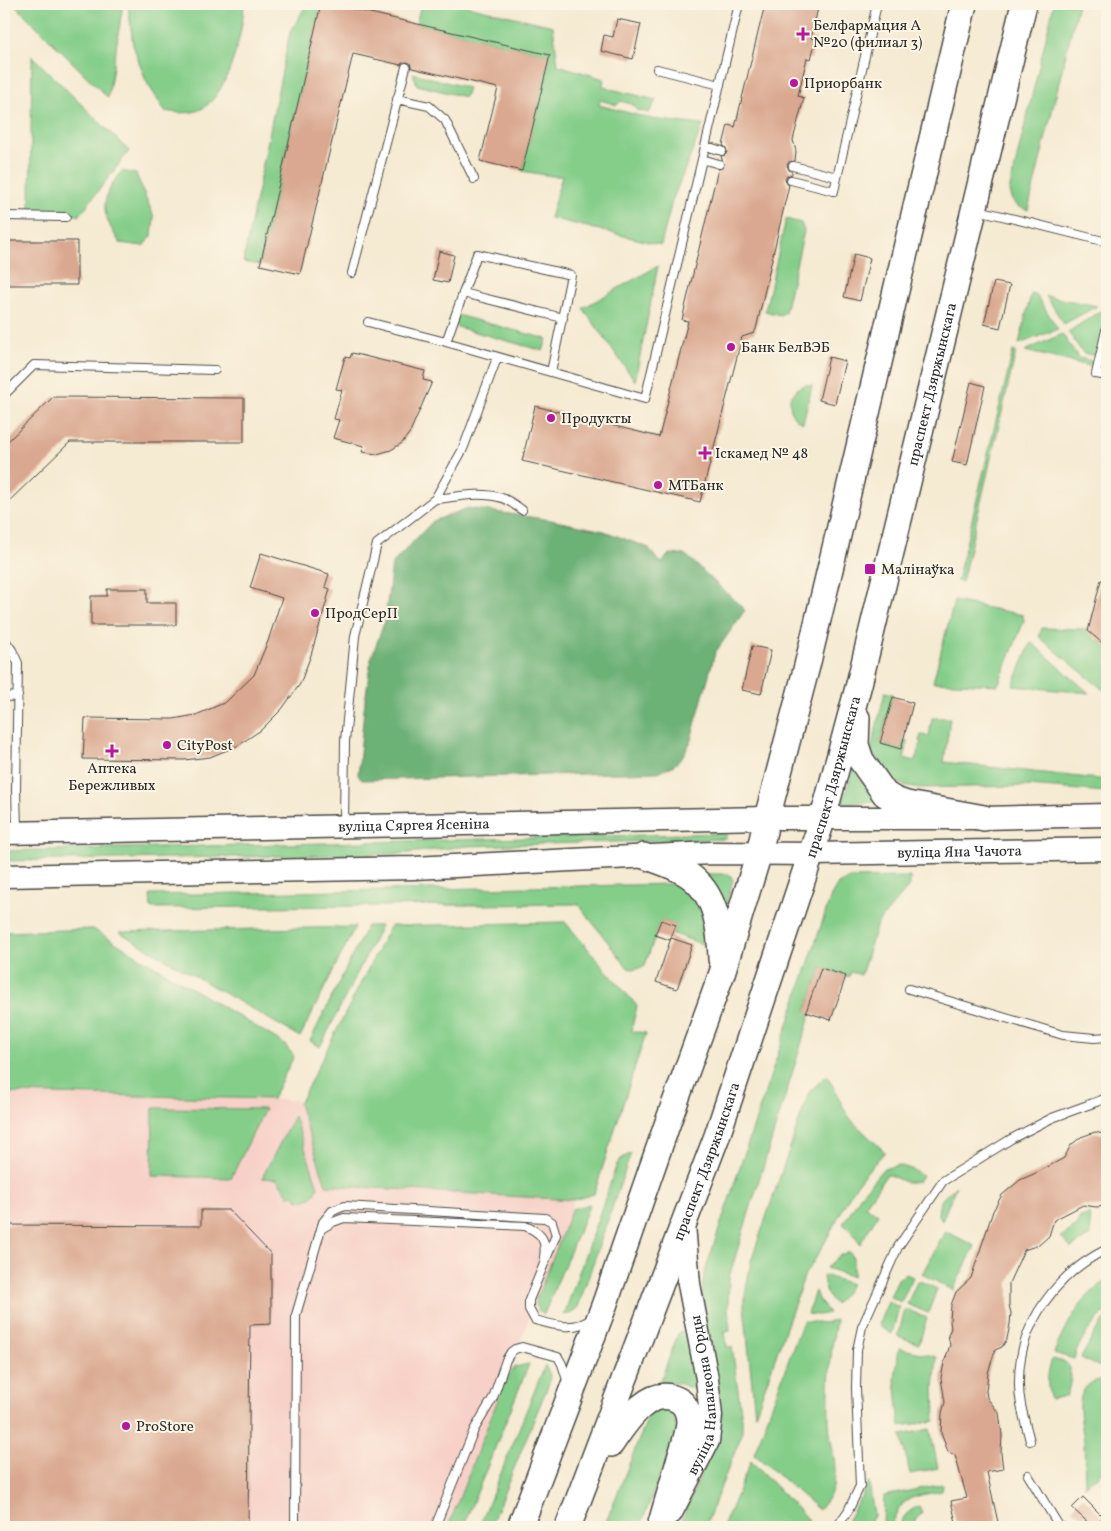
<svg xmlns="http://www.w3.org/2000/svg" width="1111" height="1531" viewBox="0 0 1111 1531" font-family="Vollkorn,serif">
<rect width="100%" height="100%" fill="#fcf5e5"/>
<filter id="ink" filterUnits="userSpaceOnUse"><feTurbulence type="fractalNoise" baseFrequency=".02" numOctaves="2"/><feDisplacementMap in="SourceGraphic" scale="10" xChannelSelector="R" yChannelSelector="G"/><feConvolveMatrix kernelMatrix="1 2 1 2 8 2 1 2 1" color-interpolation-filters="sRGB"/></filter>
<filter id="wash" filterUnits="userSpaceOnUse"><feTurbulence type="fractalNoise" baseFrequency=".0096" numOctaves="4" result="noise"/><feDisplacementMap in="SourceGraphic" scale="20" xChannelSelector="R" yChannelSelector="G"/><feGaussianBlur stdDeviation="1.12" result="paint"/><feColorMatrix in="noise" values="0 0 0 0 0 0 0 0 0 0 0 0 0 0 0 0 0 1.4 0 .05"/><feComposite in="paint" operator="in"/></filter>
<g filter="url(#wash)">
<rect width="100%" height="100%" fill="#f5ead2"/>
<path fill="#f7d1c8" d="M 4,1094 L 297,1100 L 326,1185 L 573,1200 L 572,1209 L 448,1527 L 4,1527 Z"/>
<path fill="#85ce8a" stroke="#587c5a" d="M 14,4 L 123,4 L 108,98 Z
M 128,4 L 244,4 C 243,32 228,98 199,110 C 190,114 175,113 165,111 L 146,81 L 133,45 Z
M 307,4 L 321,4 L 260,265 L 243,262 L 290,32 Z
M 332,4 L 378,4 L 375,14 Z
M 421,4 L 459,4 L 553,26 L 558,65 L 604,79 L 603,87 L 656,100 L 649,113 L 636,110 L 634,105 L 621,101 L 617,105 L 600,100 L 599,105 L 652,119 L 703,125 L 672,201 L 661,245 L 550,218 L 562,176 L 552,176 L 522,171 L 549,55 L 416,24 Z
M 1054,4 L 1078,4 L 1028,210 C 1017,207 1011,203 1009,191 Z
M 32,56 L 129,151 L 79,216 L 67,211 L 30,210 Z
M 413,73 L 468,88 L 465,97 L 417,85 Z
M 122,171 L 136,174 L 154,217 L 152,236 L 143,246 L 120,243 C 100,212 99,200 122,171 Z
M 786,219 L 801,223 L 804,231 L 785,312 L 780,315 L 765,311 Z
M 658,266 L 635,381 L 583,308 Z
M 1031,294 L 1036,295 L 1058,329 L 1019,344 Z
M 1046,296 L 1097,306 L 1064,324 Z
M 1105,308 L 1107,309 L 1107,313 L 1097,356 L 1083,353 L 1068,332 Z
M 457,315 L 547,339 L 543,351 L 454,326 Z
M 1062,334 L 1079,358 L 1096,362 L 1094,367 L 1025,351 Z
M 1013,351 L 1016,352 L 962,582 L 957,581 Z
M 805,385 L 812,385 L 803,423 C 791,418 790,410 790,398 L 798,388 Z
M 954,601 L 1023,615 L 1024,621 L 998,685 L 933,682 Z
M 1042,628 L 1087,629 L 1087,632 L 1096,640 L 1107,645 L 1107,693 L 1039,637 Z
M 1031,642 L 1089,693 L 1013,686 Z
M 885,692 L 893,694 L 880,743 L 900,749 L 903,741 L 908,742 L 904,758 L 915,761 L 921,742 L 919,741 L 921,735 L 929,736 L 932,718 L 950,718 L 944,762 L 1107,780 L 1107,792 L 1028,786 L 914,788 L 894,782 L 880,772 L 871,750 Z
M 853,768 L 877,802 L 845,803 L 843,802 Z
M 726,833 L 726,839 L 468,846 L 399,854 L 4,861 L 4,851 Z
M 705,874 L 729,874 L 733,879 L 726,905 L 722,903 Z
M 910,877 L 910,885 L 877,924 L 861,975 L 851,972 L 849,977 L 821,968 L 806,1011 L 811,1013 L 729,1277 L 728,1308 L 730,1330 L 725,1331 L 727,1347 L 732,1347 L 742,1419 L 742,1434 L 705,1527 L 679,1527 L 714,1443 L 702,1294 L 704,1274 L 831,896 L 838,884 L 850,878 Z
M 673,884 C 698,890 698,902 708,923 L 702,944 L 673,934 L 675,925 L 661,920 L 645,965 C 639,969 635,970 628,968 L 578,904 L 151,908 L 150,895 Z
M 565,922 L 637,1006 L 631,1031 L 646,1033 L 594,1194 L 573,1200 L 326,1185 L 299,1104 L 390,926 Z
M 367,926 L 381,926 L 320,1047 L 310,1041 Z
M 355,927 L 300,1037 L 119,932 Z
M 93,929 L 283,1043 L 294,1056 L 272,1099 L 4,1093 L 4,932 Z
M 827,1075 L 847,1114 L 854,1123 L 885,1152 C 876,1162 865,1172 857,1184 C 838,1213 826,1246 805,1274 L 755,1415 L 744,1305 L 747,1283 L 751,1261 L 809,1092 Z
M 153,1108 L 265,1109 L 231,1178 L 152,1176 Z
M 294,1116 L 318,1187 C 314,1197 308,1203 297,1199 L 294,1195 L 289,1196 L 277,1179 L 262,1178 Z
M 631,1153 L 578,1307 L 572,1313 L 564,1315 L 617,1164 L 621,1159 Z
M 898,1165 L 911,1169 L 922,1176 L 917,1182 L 905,1182 L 887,1174 L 865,1206 L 878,1214 L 860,1244 L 850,1230 L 843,1224 L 862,1193 L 883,1169 Z
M 956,1186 L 942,1221 L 938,1214 L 940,1201 Z
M 590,1204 L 544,1314 L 537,1309 L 536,1300 L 572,1209 Z
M 1089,1214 L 1091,1235 L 1071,1248 L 1061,1237 L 1078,1225 L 1079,1218 Z
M 945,1231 L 975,1246 L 953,1290 L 922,1274 Z
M 850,1252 L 853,1259 L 853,1277 L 826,1268 L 840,1255 Z
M 906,1274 L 913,1277 L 901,1302 L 890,1297 L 898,1279 Z
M 823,1275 L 851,1284 L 844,1295 L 835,1304 C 826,1297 824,1286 823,1275 Z
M 918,1280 L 937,1289 L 928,1313 L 907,1304 Z
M 1107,1281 L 1107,1310 C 1093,1323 1079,1340 1074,1359 L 1054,1353 C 1063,1330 1084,1292 1107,1281 Z
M 815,1291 L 818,1299 L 829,1313 L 818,1315 L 807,1314 Z
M 888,1302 L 899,1307 L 892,1334 L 880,1327 L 879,1323 Z
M 905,1309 L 927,1318 L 919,1344 L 898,1336 Z
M 1107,1318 L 1107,1370 L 1081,1358 L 1097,1329 Z
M 836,1320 C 830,1355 828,1387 829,1423 C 830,1444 839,1467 833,1487 C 831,1496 824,1503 819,1510 L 754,1454 L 803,1321 L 824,1323 Z
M 680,1332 L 686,1333 L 687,1336 L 696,1384 L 695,1389 L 677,1383 L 662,1383 L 660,1382 L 678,1334 Z
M 899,1348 L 937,1357 L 934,1389 L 935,1421 L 900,1426 L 895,1379 Z
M 1052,1359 L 1065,1362 C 1073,1369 1071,1386 1066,1396 L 1051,1399 C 1046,1385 1047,1373 1052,1359 Z
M 529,1364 L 463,1527 L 448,1527 L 505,1381 L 515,1367 Z
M 545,1365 L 550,1375 L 549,1383 L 490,1527 L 479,1527 Z
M 1107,1378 L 1107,1468 L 1085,1486 C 1084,1472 1085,1458 1084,1443 C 1082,1416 1068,1383 1107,1378 Z
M 675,1404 L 677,1433 L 640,1527 L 604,1527 L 648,1417 L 651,1412 Z
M 930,1429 L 938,1468 L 910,1474 L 901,1435 Z
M 751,1461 L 810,1522 L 807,1527 L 723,1527 Z
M 869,1482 L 874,1516 L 867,1527 L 844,1527 Z
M 943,1484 L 942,1491 C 913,1497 900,1495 892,1527 L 883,1527 L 884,1496 Z
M 919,1506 L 922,1512 L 910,1527 L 899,1527 C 903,1516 908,1511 919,1506 Z"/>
<path fill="#6cb176" stroke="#4c6e50" d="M 468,508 L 551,520 L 604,531 L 649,548 L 655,557 L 662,563 L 669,554 L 686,555 L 745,610 L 715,653 L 690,743 C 680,762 678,765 658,772 L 362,780 L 358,775 L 364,709 L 371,659 L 385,620 L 392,564 L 433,521 Z"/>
<g id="blocks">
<path fill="#daa890" d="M 321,4 L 332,4 L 550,55 L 522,171 L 480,161 L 498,88 L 412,68 L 410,63 L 407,62 L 402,63 L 401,65 L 353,54 L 300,274 L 260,265 Z
M 765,4 L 819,4 L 811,38 L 816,39 L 811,59 L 807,58 L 798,96 L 804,98 L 793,140 L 796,151 L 795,161 L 789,162 L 787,165 L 789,170 L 792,172 L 792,174 L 787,176 L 785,179 L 787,184 L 789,185 L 756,329 L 754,333 L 742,337 L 700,502 L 522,461 L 535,406 L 659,437 L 688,321 L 682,320 L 718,169 L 722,168 L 724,165 L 721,156 L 725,155 L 727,152 L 726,148 L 723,145 L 728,125 L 735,127 Z
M 617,19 L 641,24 L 633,59 L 601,51 L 604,35 L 613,37 Z
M 4,241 L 77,241 L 77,285 L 4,285 Z
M 439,251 L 454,255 L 448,283 L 433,280 Z
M 854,254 L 870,258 L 860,301 L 844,297 Z
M 994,282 L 1010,285 L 1000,328 L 984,324 Z
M 352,353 L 425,371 L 423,380 L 432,382 L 410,432 L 402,443 L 391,450 L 377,454 L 362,452 L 364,446 L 333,438 L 339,420 L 334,419 L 342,390 L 336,389 L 345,357 L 350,358 Z
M 829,357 L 845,361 L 835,404 L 819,400 Z
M 971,382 L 985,386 L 967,465 L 952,462 Z
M 53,397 L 244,398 L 244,442 L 70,442 L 4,506 L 4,445 Z
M 261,553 L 329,574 L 325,587 L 330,589 L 311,655 L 300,684 L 282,709 L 261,730 L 237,746 L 210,757 L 184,760 L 83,759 L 85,718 L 173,719 L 196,715 L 226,702 L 254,675 L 268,641 L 282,598 L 250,588 Z
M 1101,580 L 1107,580 L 1107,647 L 1088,631 Z
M 107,589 L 147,589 L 147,603 L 176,603 L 176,625 L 91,625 L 91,596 L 107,596 Z
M 752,646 L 771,650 L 761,694 L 742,690 Z
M 893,697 L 913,703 L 901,749 L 880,743 Z
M 661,920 L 676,925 L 670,940 L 655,935 Z
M 671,938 L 692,945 L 677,989 L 656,982 Z
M 821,968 L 846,976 L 831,1020 L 806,1012 Z
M 1095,1132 L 1107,1135 L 1107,1206 L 1096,1207 L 1083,1205 L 1054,1220 L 1049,1236 L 1039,1245 L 1024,1250 L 1009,1283 L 1009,1305 L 1011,1313 L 1010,1324 L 1007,1339 L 1002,1347 L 995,1350 L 988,1373 L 986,1391 L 987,1398 L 999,1413 L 1002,1435 L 1001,1453 L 1003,1469 L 987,1472 L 999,1527 L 957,1527 L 951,1501 L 967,1498 L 955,1455 L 948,1452 L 941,1433 L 942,1413 L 945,1402 L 941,1378 L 944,1363 L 950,1345 L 948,1335 L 951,1328 L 950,1322 L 951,1305 L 956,1292 L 971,1278 L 993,1211 L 1002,1195 L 1020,1180 L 1036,1173 L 1064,1158 L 1071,1145 L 1081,1137 Z
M 201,1210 L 229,1210 L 271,1254 L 271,1324 L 250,1325 L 248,1527 L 4,1527 L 4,1225 L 201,1226 Z
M 1083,1497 L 1103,1517 L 1093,1527 L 1072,1508 Z"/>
</g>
</g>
<g filter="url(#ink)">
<use href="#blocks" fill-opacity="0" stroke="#494844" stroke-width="1"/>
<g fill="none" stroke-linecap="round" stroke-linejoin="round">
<g stroke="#494844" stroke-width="10">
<path id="lane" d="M 657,69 L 720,85
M 397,99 L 429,106 L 445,120 L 474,179
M 706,146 L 722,151
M 702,159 L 719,164
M 793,166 L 837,177
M 791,180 L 834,191 L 877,4
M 978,210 L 1107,242
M 4,216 L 66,217
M 352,273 L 406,67
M 463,293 L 563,318
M 368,322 L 446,342 L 645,399 L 739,4
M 1107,326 L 1096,374 L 1107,376
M 446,342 L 477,254 L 571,275 L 551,372
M 4,395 L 34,365 L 215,370
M 435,499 C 457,497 480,491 502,498 C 509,500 516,506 522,510
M 4,639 L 12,650 L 18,663 L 16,790 L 17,830
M 4,697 L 18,696
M 344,825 L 345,741 L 355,636 L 377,544 L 435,499 L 463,449 L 497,358
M 909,989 L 1063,1035 L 1094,1038 L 1107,1037
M 321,1229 L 333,1222 L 344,1218 L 525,1226 C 540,1232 547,1239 544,1257
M 1030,1441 C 1025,1421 1018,1401 1019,1380 C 1019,1323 1058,1273 1107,1249
M 1028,1475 L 1059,1526 L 1062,1527
M 295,1527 L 296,1315 L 323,1222 L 332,1211 L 345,1206 L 545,1218 L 552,1222 L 556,1235 L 529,1300 L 529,1309 L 535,1320 C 553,1325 576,1332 592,1318
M 435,1527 L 474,1430 L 493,1398 L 506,1360 L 511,1352 L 515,1349 L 522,1347 L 558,1357 L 562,1364 L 567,1380
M 837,1527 L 848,1511 L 860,1486 L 856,1388 L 857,1350 L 862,1327 L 898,1247 L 943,1181 L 1011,1139 L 1052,1118 L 1107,1098"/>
</g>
<g stroke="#494844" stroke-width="25">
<g id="secondary">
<path id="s1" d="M 4,833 L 767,818 L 984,818 L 1107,815"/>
<path id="s2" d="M 4,876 L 414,868 L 712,853 L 812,854 L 1107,849"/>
<path id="s3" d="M 671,1513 L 708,1441 L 711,1416 L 707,1379 L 689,1284 L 684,1225"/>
</g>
</g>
<g stroke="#494844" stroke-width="28">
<g id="primary">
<path d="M 857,718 L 856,745 L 861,760 L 885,794 L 895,800 L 907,804 L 984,818"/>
<path d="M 644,856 C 656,860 668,864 680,870 C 715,887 720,924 721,959"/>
<path d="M 611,1444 C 624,1425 649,1384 678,1400 C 687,1405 689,1414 689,1423 C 688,1436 683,1448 679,1461 C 673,1483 666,1505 660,1527"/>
<path d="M 520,1527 L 604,1306 L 668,1122 L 722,973 L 759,853 L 767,818 L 807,666 L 964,4"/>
<path id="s4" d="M 568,1527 L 717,1136 L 823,818 L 859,684 L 1024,4"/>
</g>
</g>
<use href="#lane" stroke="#fff" stroke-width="8"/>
<use href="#secondary" stroke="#fff" stroke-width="22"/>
<use href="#primary" stroke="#fff" stroke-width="25"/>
</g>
</g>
<g fill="#b5179e" stroke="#fcf5e5" stroke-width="2">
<path d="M800.5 26.5h5v5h5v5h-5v5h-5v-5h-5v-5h5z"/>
<circle cx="794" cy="83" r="5"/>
<circle cx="731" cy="347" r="5"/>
<circle cx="551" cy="418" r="5"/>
<path d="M702.5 445.5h5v5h5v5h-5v5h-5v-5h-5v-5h5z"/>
<circle cx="658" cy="485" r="5"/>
<rect x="864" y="563" width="12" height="12" rx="2.5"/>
<circle cx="315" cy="613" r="5"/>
<circle cx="167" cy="745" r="5"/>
<path d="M109.5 743.5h5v5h5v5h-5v5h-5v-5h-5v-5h5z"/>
<circle cx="126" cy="1426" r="5"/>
</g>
<g text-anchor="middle" stroke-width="4" stroke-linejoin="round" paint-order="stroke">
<g font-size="15" fill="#2b2b2b" stroke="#fcf5e5" text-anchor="start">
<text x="813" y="30">Белфармация А<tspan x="813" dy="17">№20 (филиал 3)</tspan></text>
<text x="804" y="88">Приорбанк</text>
<text x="741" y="352">Банк БелВЭБ</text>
<text x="561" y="423">Продукты</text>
<text x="715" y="458">Іскамед № 48</text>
<text x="668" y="490">МТБанк</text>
<text x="881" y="574">Малінаўка</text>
<text x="325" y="618">ПродСерП</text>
<text x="177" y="750">CityPost</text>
<text x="112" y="773" text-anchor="middle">Аптека<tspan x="112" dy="17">Бережливых</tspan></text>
<text x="136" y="1431">ProStore</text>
</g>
<g font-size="15" fill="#2b2b2b" stroke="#fcf5e5">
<text dy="5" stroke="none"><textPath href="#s4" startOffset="1201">праспект Дзяржынскага</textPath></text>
<text dy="5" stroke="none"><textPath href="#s4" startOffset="796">праспект Дзяржынскага</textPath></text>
<text dy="5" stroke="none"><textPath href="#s1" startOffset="410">вуліца Сяргея Ясеніна</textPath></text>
<text dy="5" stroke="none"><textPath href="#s2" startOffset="956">вуліца Яна Чачота</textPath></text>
<text dy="5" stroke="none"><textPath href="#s4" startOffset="391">праспект Дзяржынскага</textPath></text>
<text dy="5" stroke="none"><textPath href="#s3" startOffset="126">вуліца Напалеона Орды</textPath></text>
</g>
</g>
<rect width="1111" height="1531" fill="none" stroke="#fcf5e5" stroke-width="20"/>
</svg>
